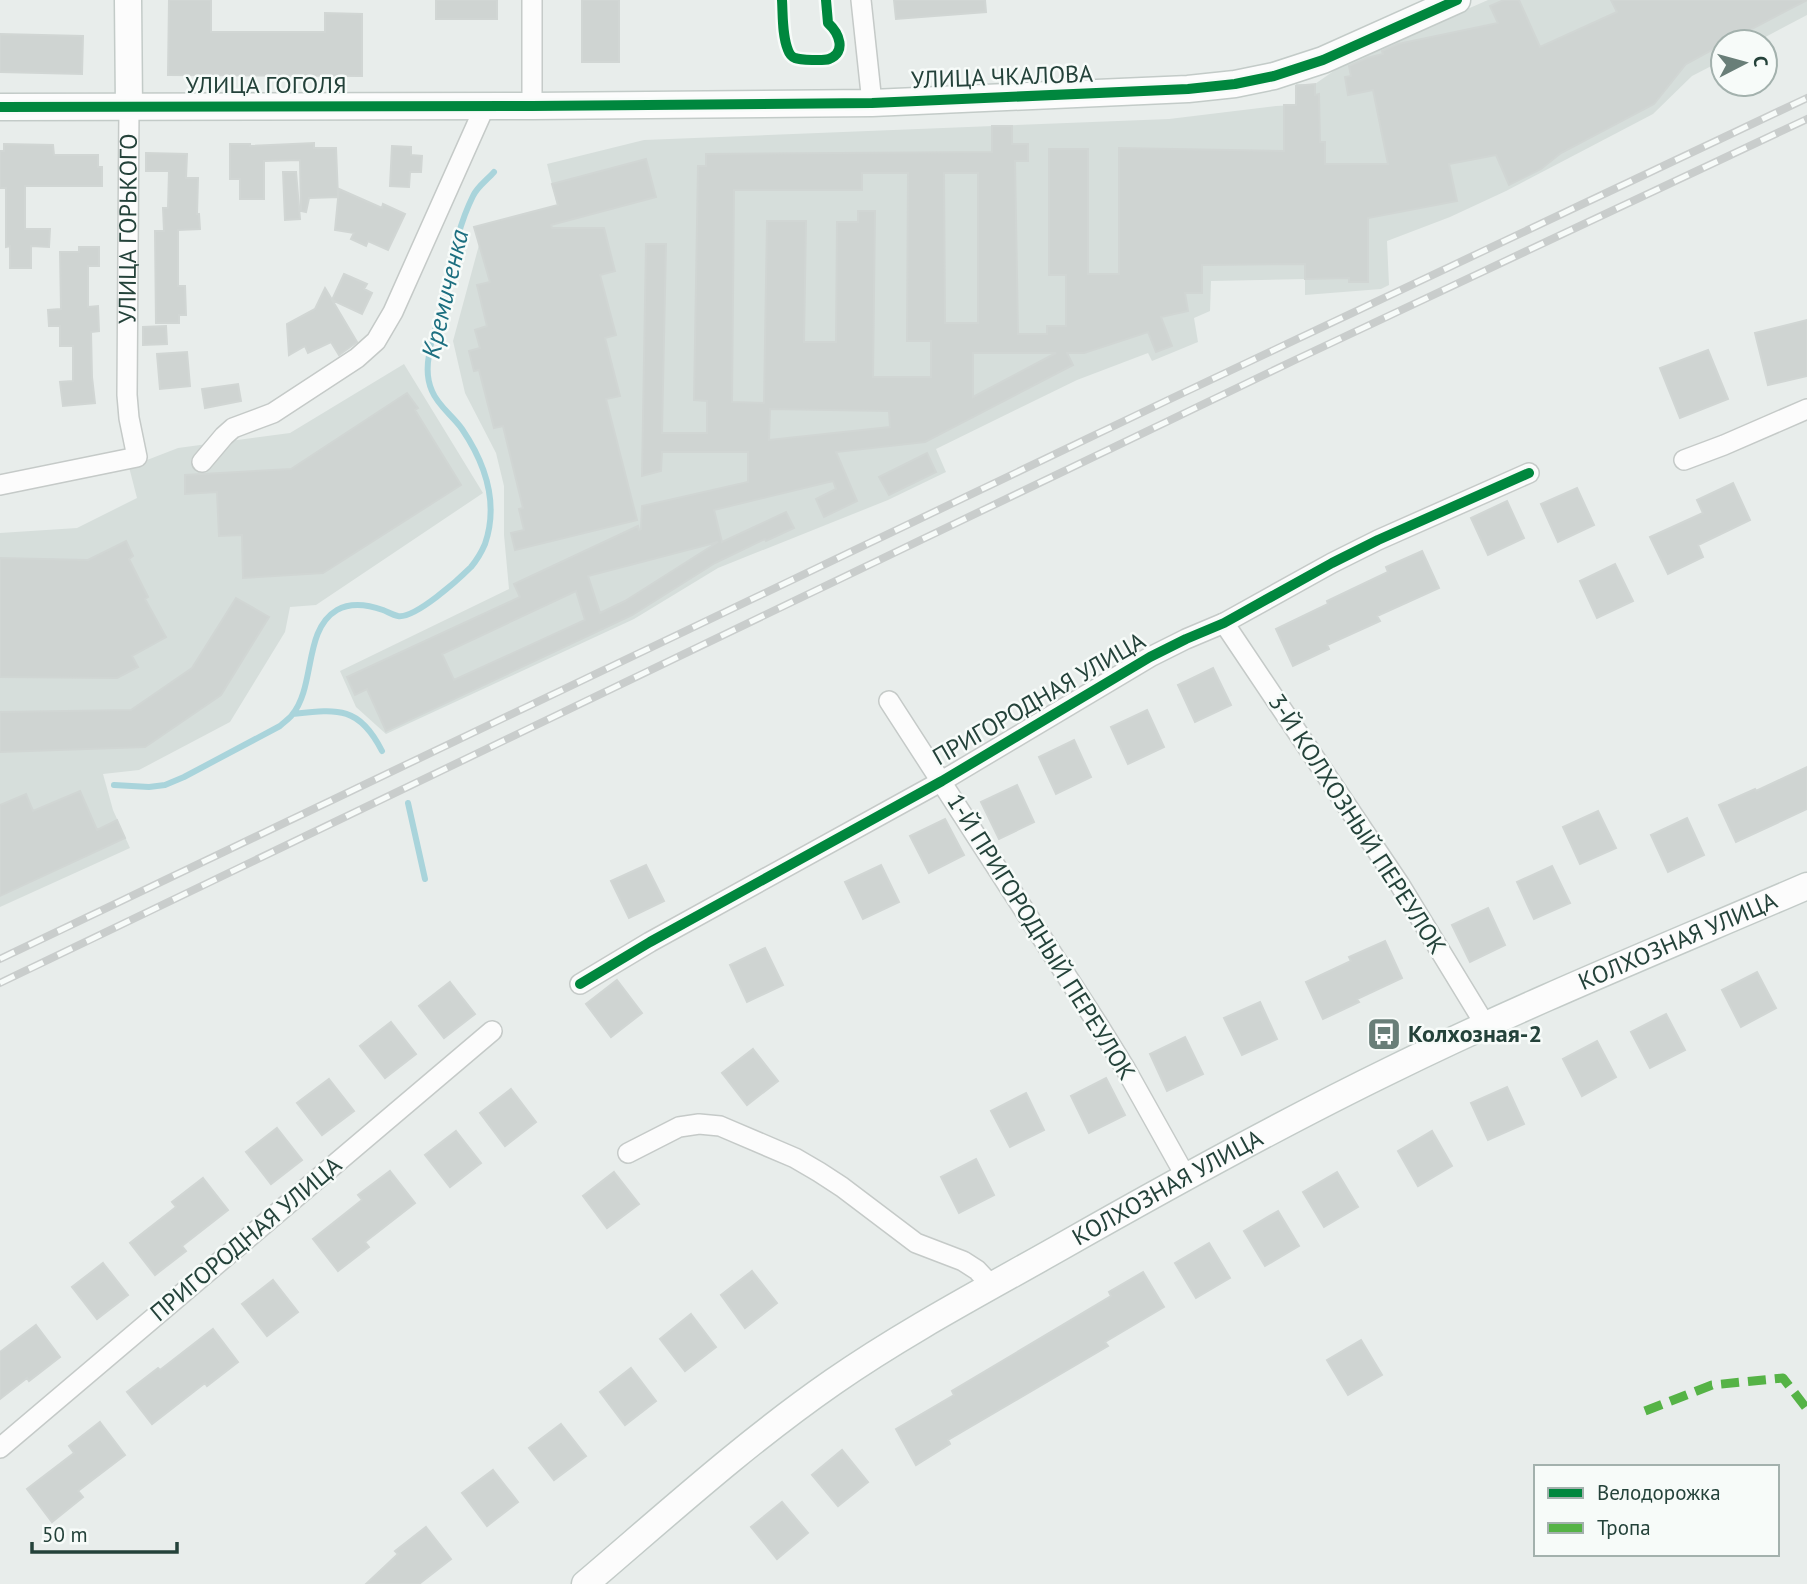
<svg xmlns="http://www.w3.org/2000/svg" width="1807" height="1584" viewBox="0 0 1807 1584" font-family="'PT Sans',sans-serif">
<rect width="100%" height="100%" fill="#e8edeb"/>
<path fill="#d6dedb" d="M 1488,0 L 1807,0 L 1807,15 L 1756,42 L 1723,42 L 1723,60 L 1692,76 L 1653,114 L 1506,191 L 1450,217 L 1387,241 L 1389,285 L 1381,289 L 1305,295 L 1305,279 L 1211,281 L 1210,311 L 1194,318 L 1198,342 L 1152,361 L 1148,353 L 1077,380 L 936,449 L 946,472 L 888,500 L 718,568 L 634,619 L 386,734 L 356,707 L 340,671 L 509,589 L 504,535 L 504,486 L 496,453 L 465,393 L 453,341 L 479,245 L 474,227 L 557,205 L 547,164 L 644,140 L 1169,119 L 1276,106 L 1295,105 L 1296,84 L 1315,84 L 1348,61 Z
M 404,364 L 483,493 L 316,605 L 290,607 L 285,632 L 230,722 L 139,770 L 103,774 L 113,810 L 130,848 L 0,907 L 0,533 L 77,528 L 137,498 L 129,467 L 178,448 L 290,433 Z"/>
<g fill="none" stroke-linecap="round" stroke-linejoin="round">
<path stroke="#a9d4db" stroke-width="6" d="M 293,714 C 338,709 359,706 382,751
M 114,785 L 149,787 L 165,785 L 184,777 L 280,726 C 284,722 289,719 292,715 C 316,686 303,630 337,610 C 351,602 369,605 383,610 C 388,612 393,615 398,616 C 415,619 459,579 471,567 C 476,561 482,551 485,544 C 499,503 485,463 462,429 C 453,416 438,406 432,391 C 427,380 427,366 429,355 C 430,339 438,324 442,309 C 451,270 455,232 473,196 C 477,187 487,180 494,172
M 408,803 L 425,879"/>
</g>
<path fill="#cfd4d2" stroke="#d1d6d4" stroke-width="2" fill-rule="evenodd" d="M 169,0 L 211,0 L 211,32 L 325,32 L 325,13 L 362,14 L 362,76 L 168,75 Z
M 436,0 L 497,0 L 497,19 L 436,19 Z
M 582,0 L 619,0 L 619,62 L 582,62 Z
M 894,0 L 985,0 L 986,12 L 896,19 Z
M 1504,0 L 1519,0 L 1540,47 L 1617,12 L 1611,0 L 1807,0 L 1727,42 L 1723,42 L 1723,44 L 1686,64 L 1654,104 L 1561,153 L 1541,169 L 1509,185 L 1496,155 L 1449,164 L 1457,201 L 1368,218 L 1368,282 L 1349,282 L 1349,278 L 1305,279 L 1305,264 L 1202,265 L 1202,293 L 1185,293 L 1188,311 L 1161,317 L 1172,346 L 1156,352 L 1148,332 L 1084,353 L 1067,353 L 1073,365 L 925,442 L 836,452 L 857,501 L 824,517 L 816,499 L 836,489 L 833,481 L 714,510 L 722,542 L 786,512 L 794,528 L 766,541 L 765,539 L 715,563 L 632,615 L 386,731 L 367,689 L 355,695 L 347,677 L 520,597 L 514,584 L 638,526 L 639,530 L 641,529 L 642,506 L 748,482 L 748,452 L 662,452 L 661,471 L 642,476 L 646,244 L 666,244 L 662,433 L 707,433 L 707,401 L 694,400 L 698,166 L 706,166 L 706,154 L 992,152 L 992,126 L 1012,126 L 1012,144 L 1028,144 L 1028,161 L 1015,161 L 1018,334 L 1047,334 L 1047,326 L 1066,326 L 1066,275 L 1049,275 L 1049,149 L 1088,149 L 1088,274 L 1119,274 L 1119,148 L 1284,151 L 1284,105 L 1296,105 L 1296,86 L 1315,84 L 1315,95 L 1319,94 L 1320,142 L 1325,142 L 1325,164 L 1388,164 L 1373,90 L 1348,95 L 1345,77 L 1351,76 L 1349,66 L 1367,58 L 1383,54 L 1382,51 L 1398,44 L 1498,23 L 1490,6 ZM 862,173 L 908,173 L 907,341 L 931,341 L 931,377 L 873,377 L 875,211 L 858,211 L 858,222 L 837,222 L 836,342 L 804,342 L 806,221 L 767,221 L 764,403 L 732,402 L 734,190 L 862,190 ZM 944,173 L 978,173 L 978,323 L 945,323 ZM 973,353 L 1056,353 L 973,397 ZM 770,409 L 889,411 L 890,427 L 769,440 ZM 718,542 L 625,601 L 600,613 L 588,576 ZM 576,591 L 585,620 L 454,680 L 442,654 Z
M 0,34 L 83,36 L 82,74 L 0,72 Z
M 314,143 L 314,148 L 336,148 L 338,197 L 309,198 L 306,212 L 301,211 L 300,160 L 264,161 L 264,199 L 240,199 L 240,179 L 230,179 L 230,144 L 250,144 L 250,146 Z
M 4,144 L 53,145 L 54,155 L 98,155 L 98,167 L 102,167 L 102,186 L 25,186 L 25,229 L 50,229 L 49,247 L 31,246 L 31,268 L 10,268 L 10,246 L 6,247 L 6,188 L 0,188 L 0,151 L 4,151 Z
M 392,146 L 411,147 L 411,155 L 422,156 L 421,172 L 410,172 L 409,187 L 390,186 Z
M 146,153 L 187,154 L 186,178 L 198,178 L 197,214 L 199,214 L 200,229 L 178,230 L 178,286 L 185,286 L 186,315 L 179,315 L 179,323 L 156,323 L 155,231 L 164,231 L 163,208 L 168,208 L 169,171 L 146,171 Z
M 646,159 L 656,197 L 551,225 L 552,228 L 604,228 L 615,271 L 600,275 L 616,335 L 605,338 L 620,396 L 606,399 L 637,520 L 515,550 L 511,533 L 524,530 L 519,509 L 523,508 L 503,426 L 494,428 L 479,370 L 474,371 L 469,351 L 480,348 L 475,330 L 487,326 L 477,285 L 490,282 L 474,227 L 558,205 L 552,184 Z
M 283,172 L 296,172 L 300,219 L 285,220 Z
M 339,189 L 382,208 L 383,204 L 405,214 L 388,250 L 368,241 L 366,246 L 351,239 L 354,233 L 335,230 Z
M 79,247 L 99,247 L 99,266 L 88,266 L 88,307 L 98,306 L 99,331 L 91,332 L 92,377 L 95,403 L 63,406 L 60,382 L 73,381 L 73,346 L 60,346 L 60,326 L 49,326 L 48,310 L 61,309 L 60,252 L 79,252 Z
M 344,274 L 367,284 L 364,289 L 372,293 L 362,314 L 332,300 Z
M 325,288 L 357,342 L 339,355 L 331,342 L 308,353 L 305,346 L 289,355 L 287,324 L 315,309 Z
M 1807,320 L 1807,376 L 1768,385 L 1755,333 Z
M 166,326 L 167,344 L 143,345 L 143,327 Z
M 1708,350 L 1728,399 L 1680,418 L 1660,368 Z
M 187,352 L 190,386 L 160,389 L 157,354 Z
M 238,384 L 241,401 L 205,408 L 202,389 Z
M 407,393 L 418,408 L 415,410 L 461,485 L 323,573 L 243,578 L 242,535 L 219,536 L 217,492 L 185,494 L 185,475 L 291,469 Z
M 927,453 L 936,472 L 889,495 L 879,477 Z
M 1733,483 L 1750,520 L 1698,545 L 1703,557 L 1668,574 L 1650,537 L 1703,513 L 1697,500 Z
M 1577,488 L 1594,525 L 1558,542 L 1541,504 Z
M 1507,501 L 1524,538 L 1488,555 L 1471,518 Z
M 126,541 L 133,556 L 129,559 L 148,597 L 145,599 L 166,637 L 132,656 L 138,667 L 117,678 L 0,677 L 0,558 L 88,560 Z
M 1422,551 L 1439,588 L 1377,616 L 1380,621 L 1327,645 L 1329,649 L 1293,666 L 1276,629 L 1328,604 L 1327,601 L 1388,572 L 1386,567 Z
M 1615,564 L 1633,601 L 1597,618 L 1580,581 Z
M 236,598 L 269,617 L 221,695 L 145,747 L 0,752 L 0,712 L 131,710 L 192,668 Z
M 1213,668 L 1231,705 L 1195,722 L 1178,685 Z
M 1147,710 L 1164,747 L 1128,764 L 1111,727 Z
M 1074,740 L 1091,777 L 1056,794 L 1039,757 Z
M 1807,767 L 1807,809 L 1736,842 L 1719,805 L 1755,789 L 1756,791 Z
M 1017,785 L 1034,822 L 999,839 L 981,802 Z
M 80,791 L 97,830 L 117,820 L 125,838 L 0,896 L 0,805 L 26,794 L 33,811 Z
M 1598,811 L 1616,848 L 1580,864 L 1563,827 Z
M 1687,818 L 1704,855 L 1668,872 L 1651,835 Z
M 945,819 L 964,855 L 929,873 L 910,836 Z
M 646,865 L 664,901 L 629,918 L 611,881 Z
M 881,865 L 899,902 L 863,919 L 845,882 Z
M 1552,866 L 1570,903 L 1534,919 L 1517,882 Z
M 1488,908 L 1505,945 L 1470,962 L 1452,925 Z
M 1385,941 L 1402,978 L 1357,999 L 1359,1002 L 1323,1019 L 1306,982 L 1351,961 L 1349,957 Z
M 765,948 L 783,985 L 747,1002 L 730,965 Z
M 1757,972 L 1776,1008 L 1741,1027 L 1722,990 Z
M 617,980 L 642,1013 L 611,1037 L 586,1004 Z
M 450,982 L 475,1014 L 444,1038 L 419,1006 Z
M 1260,1002 L 1277,1039 L 1242,1055 L 1224,1018 Z
M 1666,1014 L 1685,1050 L 1650,1068 L 1631,1032 Z
M 391,1022 L 416,1054 L 385,1078 L 360,1046 Z
M 1185,1037 L 1203,1074 L 1167,1091 L 1150,1054 Z
M 1597,1041 L 1616,1077 L 1582,1096 L 1563,1059 Z
M 753,1049 L 778,1081 L 747,1105 L 722,1073 Z
M 1106,1078 L 1125,1115 L 1089,1133 L 1071,1096 Z
M 329,1079 L 354,1111 L 322,1135 L 297,1103 Z
M 1507,1087 L 1524,1124 L 1488,1140 L 1471,1103 Z
M 511,1089 L 536,1122 L 505,1146 L 480,1113 Z
M 1026,1093 L 1044,1130 L 1010,1147 L 991,1111 Z
M 277,1128 L 302,1160 L 271,1184 L 246,1152 Z
M 456,1131 L 481,1163 L 450,1187 L 425,1155 Z
M 1432,1131 L 1452,1166 L 1418,1186 L 1398,1151 Z
M 976,1159 L 994,1195 L 959,1213 L 941,1177 Z
M 390,1171 L 415,1203 L 365,1242 L 369,1247 L 338,1271 L 313,1239 L 362,1200 L 358,1195 Z
M 614,1172 L 639,1204 L 607,1228 L 583,1196 Z
M 1337,1172 L 1358,1207 L 1324,1227 L 1303,1192 Z
M 203,1178 L 228,1210 L 182,1246 L 186,1251 L 155,1275 L 130,1243 L 176,1207 L 172,1202 Z
M 1278,1211 L 1299,1246 L 1265,1266 L 1244,1231 Z
M 1209,1243 L 1230,1278 L 1196,1298 L 1175,1263 Z
M 103,1263 L 128,1295 L 97,1319 L 72,1287 Z
M 752,1271 L 777,1303 L 745,1328 L 721,1295 Z
M 1143,1272 L 1164,1307 L 1105,1342 L 1108,1346 L 948,1440 L 950,1444 L 916,1465 L 896,1429 L 954,1395 L 952,1391 L 1111,1296 L 1109,1292 Z
M 273,1280 L 298,1312 L 267,1336 L 242,1304 Z
M 691,1314 L 716,1347 L 685,1371 L 660,1339 Z
M 36,1325 L 60,1357 L 29,1381 L 27,1378 L 0,1399 L 0,1352 Z
M 213,1329 L 238,1362 L 207,1386 L 205,1383 L 152,1424 L 127,1392 L 158,1368 L 160,1370 Z
M 1361,1340 L 1382,1375 L 1348,1395 L 1327,1360 Z
M 631,1368 L 656,1401 L 625,1425 L 600,1392 Z
M 100,1422 L 125,1455 L 78,1491 L 83,1497 L 52,1522 L 27,1489 L 74,1453 L 69,1446 Z
M 561,1424 L 586,1456 L 554,1480 L 529,1448 Z
M 842,1450 L 868,1482 L 838,1506 L 812,1475 Z
M 493,1470 L 518,1502 L 487,1526 L 462,1493 Z
M 782,1502 L 808,1533 L 777,1559 L 751,1527 Z
M 426,1527 L 451,1559 L 419,1584 L 366,1584 L 398,1554 L 395,1551 Z"/>
<g fill="none" stroke-linecap="round" stroke-linejoin="round">
<g stroke="#c5cac8" stroke-width="22">
<g id="street">
<path d="M 532,0 L 532,106"/>
<path d="M 861,0 L 872,103"/>
<path d="M 1684,460 L 1724,445 L 1807,409"/>
<path d="M 202,462 L 224,436 L 233,428 L 273,413 L 357,358 L 376,341 L 393,312 L 485,106"/>
<path id="s1" d="M 0,485 L 137,457 L 129,418 L 127,395 L 129,107"/>
<path d="M 1224,623 L 1400,885 L 1486,1026"/>
<path d="M 889,701 L 1097,1023 L 1125,1068 L 1186,1177"/>
<path d="M 580,984 L 650,942 L 942,781 L 1150,657 L 1186,639 L 1224,623 L 1332,563 L 1378,540 L 1529,473"/>
<path d="M 628,1153 L 679,1127 L 699,1124 L 720,1126 L 795,1158 L 819,1172 L 842,1187 L 916,1243 L 963,1261 L 977,1270 L 992,1286"/>
<path d="M 0,1448 L 492,1031"/>
</g>
</g>
<g stroke="#c3cbc8" stroke-width="29">
<g id="secondary">
<path d="M 128,0 L 129,107"/>
<path d="M 0,107 L 532,106 L 872,103 L 1188,89 L 1235,84 L 1274,76 L 1323,60 L 1457,0"/>
<path id="s2" d="M 585,1584 C 666,1515 745,1443 833,1382 C 905,1332 983,1291 1059,1248 C 1168,1186 1278,1125 1391,1070 C 1527,1003 1668,946 1807,886"/>
</g>
</g>
<use href="#street" stroke="#fcfcfc" stroke-width="19"/>
<use href="#secondary" stroke="#fcfcfc" stroke-width="26"/>
<g stroke="#c9cdcc" stroke-width="8">
<path id="rail" d="M 0,959 L 1166,401 L 1807,98
M 0,983 L 1295,360 L 1807,119"/>
</g>
<use href="#rail" stroke="#f7fbf9" stroke-width="5" stroke-dasharray="16" stroke-linecap="butt"/>
<path stroke="#55b346" stroke-width="9" stroke-dasharray="18 9" stroke-linecap="butt" d="M 1645,1411 L 1712,1385 L 1783,1378 L 1807,1409"/>
<g stroke="#f7fbf9" stroke-width="15">
<path id="cycleway" d="M 782,0 C 783,16 782,35 788,50 C 789,53 792,57 795,58 C 800,60 824,61 829,59 C 847,52 839,33 828,23 L 826,0
M 0,107 L 532,106 L 872,103 L 1188,89 L 1235,84 L 1274,76 L 1323,60 L 1457,0
M 580,984 L 650,942 L 942,781 L 1150,657 L 1186,639 L 1224,623 L 1332,563 L 1378,540 L 1529,473"/>
</g>
<use href="#cycleway" stroke="#00873e" stroke-width="10"/>
</g>
<defs>
<g id="bus-square" transform="scale(1.75)"><rect x="-9" y="-9" width="18" height="18" rx="4" fill="#697e78" stroke="#f7fbf9"/><path d="M-5-6H5V4H4V6H2V4H-2V6H-4V4H-5ZM-3.5-4V0h7V-4ZM-3.5 1.2v1.5H-2V1.2ZM2 1.2v1.5H3.5V1.2Z" fill="#fff"/></g>
</defs>
<g fill-rule="evenodd">
<use href="#bus-square" x="1384" y="1034"/>
</g>
<g text-anchor="middle" stroke-width="5" stroke-linejoin="round" paint-order="stroke">
<g font-size="24" fill="#24423a" stroke="#f7fbf9">
<text transform="translate(1002 77) rotate(-2)" y="8">УЛИЦА ЧКАЛОВА</text>
<text x="266" y="93">УЛИЦА ГОГОЛЯ</text>
<text dy="8" stroke="none"><textPath href="#s1" startOffset="369">УЛИЦА ГОРЬКОГО</textPath></text>
<text transform="translate(1039 699) rotate(-30)" y="8">ПРИГОРОДНАЯ УЛИЦА</text>
<text transform="translate(1357 824) rotate(57)" y="8">3-Й КОЛХОЗНЫЙ ПЕРЕУЛОК</text>
<text transform="translate(1041 937) rotate(58)" y="8">1-Й ПРИГОРОДНЫЙ ПЕРЕУЛОК</text>
<text dy="8" stroke="none"><textPath href="#s2" startOffset="1274">КОЛХОЗНАЯ УЛИЦА</textPath></text>
<text dy="8" stroke="none"><textPath href="#s2" startOffset="707">КОЛХОЗНАЯ УЛИЦА</textPath></text>
<text transform="translate(246 1239) rotate(-40)" y="8">ПРИГОРОДНАЯ УЛИЦА</text>
</g>
<g font-size="24" font-weight="bold" fill="#24423a" stroke="#f7fbf9" text-anchor="start">
<text x="1408" y="1042">Колхозная-2</text>
</g>
<g font-size="26" font-style="italic" fill="#1c6f80" stroke="#f7fbf9">
<text transform="translate(445 294) rotate(-77)" y="9">Кремиченка</text>
</g>
</g>
<rect x="1534" y="1465" width="245" height="91" fill="#f7fbf9" stroke="#a3b1ad" stroke-width="2"/>
<rect x="1548" y="1488" width="35" height="10" fill="#00873e" stroke="#a3b1ad" stroke-width="2"/>
<text x="1597" y="1500" font-size="21" fill="#24423a">Велодорожка</text>
<rect x="1548" y="1523" width="35" height="10" fill="#55b346" stroke="#a3b1ad" stroke-width="2"/>
<text x="1597" y="1535" font-size="21" fill="#24423a">Тропа</text>
<g transform="translate(1744 63) rotate(84)"><circle r="33" fill="#f7fbf9" stroke="#a3b1ad" stroke-width="2"/>
<path d="M0-5L12 26L0 18L-12 26Z" fill="#697e78"/>
<text y="-10" font-size="19" font-weight="bold" text-anchor="middle" fill="#24423a">С</text>
</g>
<path d="M32 1542v10h145v-10" fill="none" stroke="#24423a" stroke-width="3.5"/>
<text x="42" y="1542" font-size="21" fill="#24423a" stroke="#f7fbf9" stroke-width="5" paint-order="stroke">50 m</text>
</svg>
